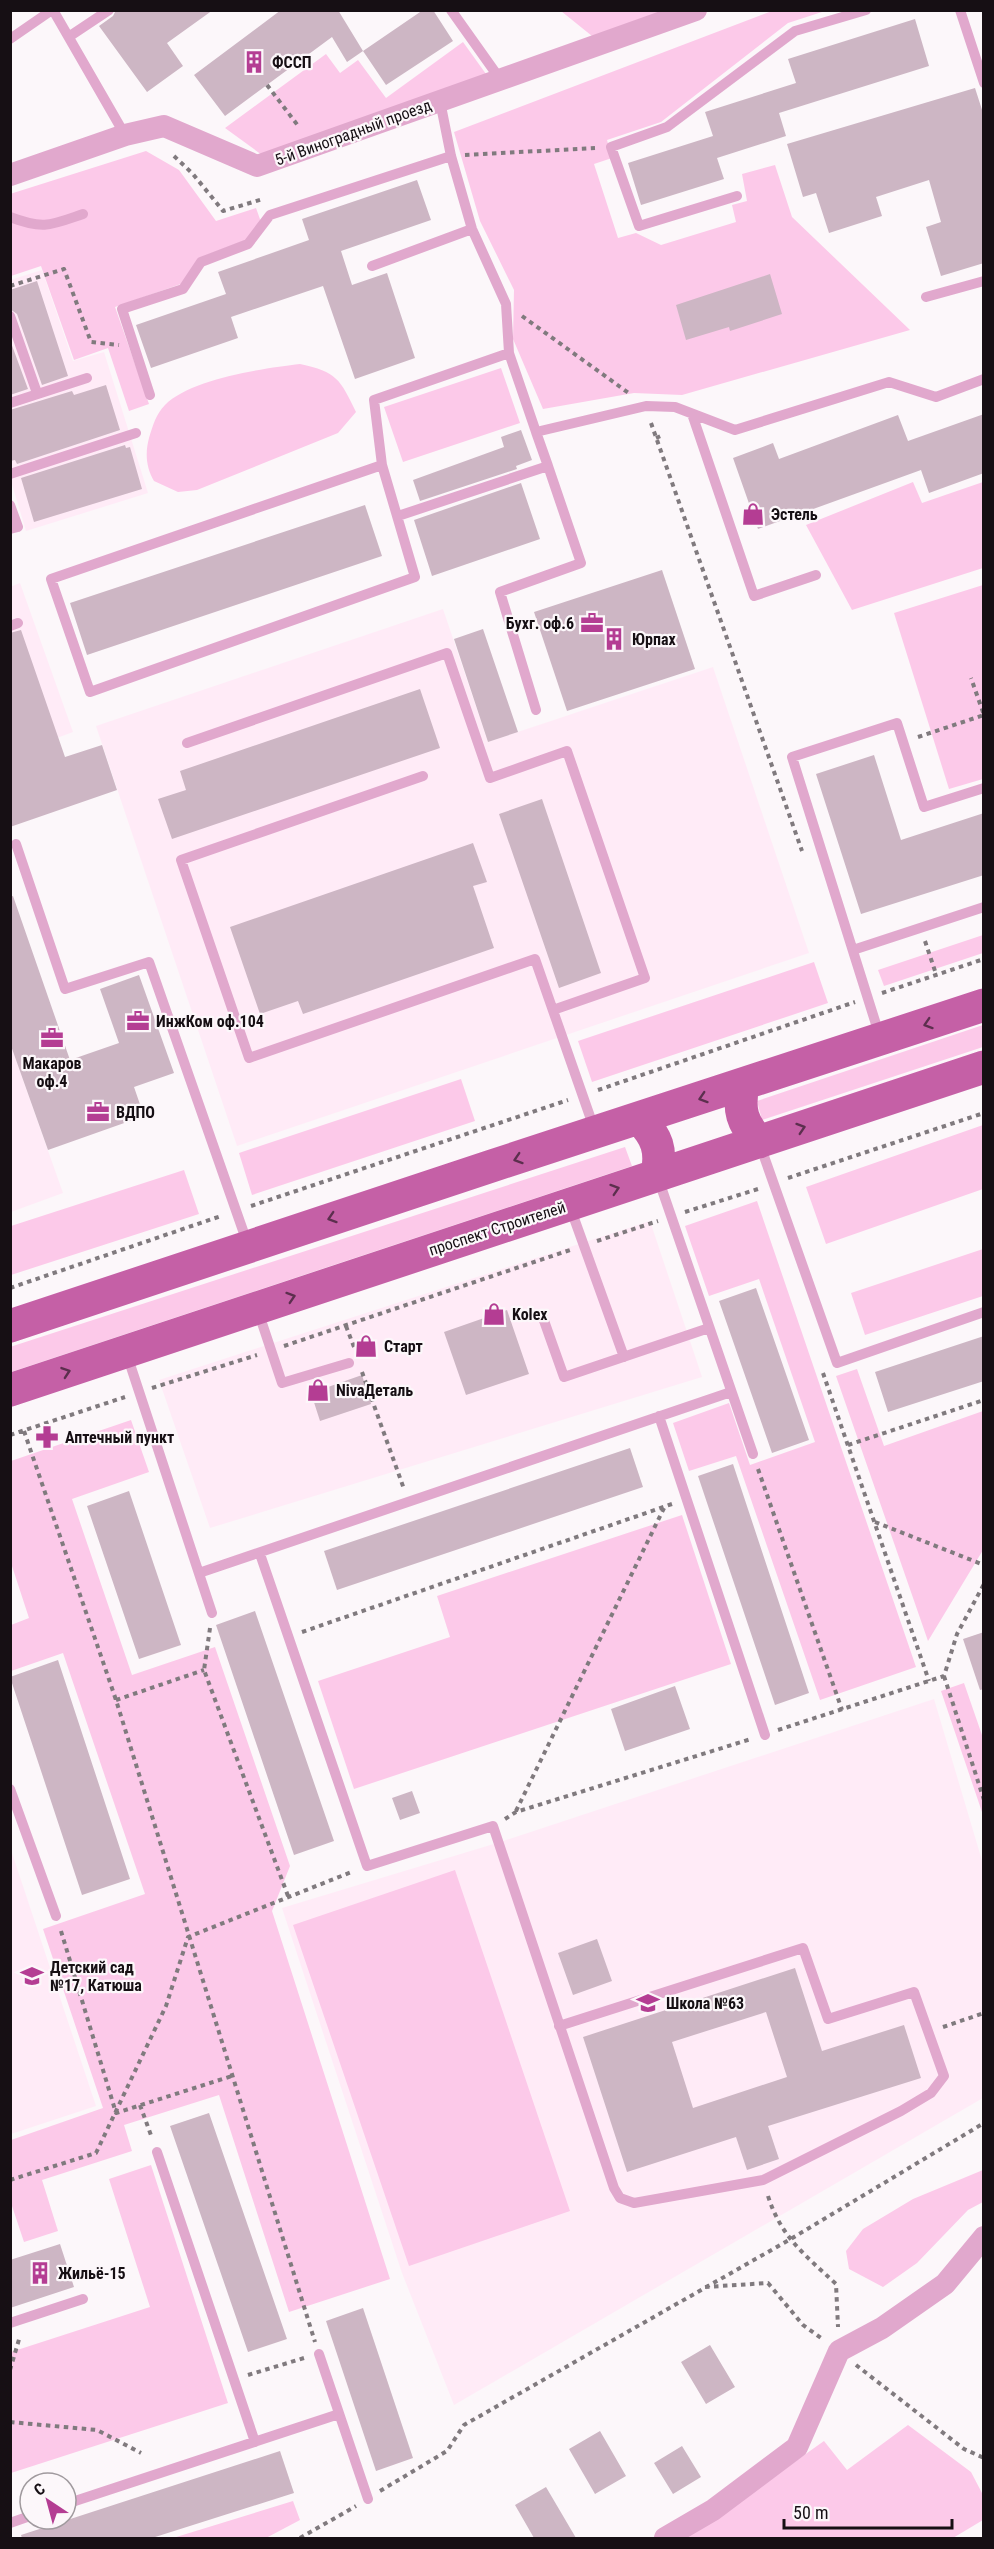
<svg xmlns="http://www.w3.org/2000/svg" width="994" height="2549" viewBox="0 0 994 2549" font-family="'Roboto Condensed',sans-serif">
<rect width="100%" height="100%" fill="#fcf7fa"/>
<path fill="#ffebf7" d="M 42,270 L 73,361 L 104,352 L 148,493 L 26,531 L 11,481 L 10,280 Z
M 20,583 L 73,732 L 11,755 L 10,587 Z
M 443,609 L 488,742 L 713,667 L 809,953 L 237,1146 L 96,726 Z
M 10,1043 L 63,1193 L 11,1212 L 10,1212 Z
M 650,1221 L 702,1377 L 210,1528 L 159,1380 Z
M 934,1699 L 983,1864 L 983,2098 L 454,2405 L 402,2273 L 282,1908 L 497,1843 Z
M 10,1847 L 96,2106 L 11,2134 L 10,2134 Z"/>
<path fill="#fcc9e9" d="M 561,11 L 663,11 L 592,36 Z
M 772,11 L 825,11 L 788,23 L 661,122 L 607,140 L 612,158 L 594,164 L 618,238 L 636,233 L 661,245 L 736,222 L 732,205 L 747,201 L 742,174 L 775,165 L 792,217 L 910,330 L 682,395 L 634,393 L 543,409 L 513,339 L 514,290 L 480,221 L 454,132 Z
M 463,42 L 486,74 L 262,155 L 225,128 L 326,54 L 340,73 L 358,60 L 386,98 Z
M 146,151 L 179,170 L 216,221 L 256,208 L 261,222 L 246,240 L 199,258 L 181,284 L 115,307 L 149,404 L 129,411 L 108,348 L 74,360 L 41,266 L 11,276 L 10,194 Z
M 300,364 C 337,372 340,379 356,412 L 338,433 L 197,490 L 178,492 L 154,481 C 146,467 145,453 149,438 C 153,425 156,414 165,405 C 190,379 265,368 300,364 Z
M 501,368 L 520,423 L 403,462 L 384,407 Z
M 913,482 L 922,503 L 983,482 L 983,568 L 852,610 L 806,525 Z
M 983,585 L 983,779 L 949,789 L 894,613 Z
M 983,935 L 983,953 L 884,986 L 878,970 Z
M 814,962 L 828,1003 L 592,1082 L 578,1041 Z
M 983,1025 L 983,1047 L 762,1120 L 757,1101 Z
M 461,1079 L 475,1121 L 252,1195 L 239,1153 Z
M 983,1125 L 983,1189 L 826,1244 L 806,1187 Z
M 625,1147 L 632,1166 L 11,1372 L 10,1347 Z
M 184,1170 L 199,1214 L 11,1275 L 11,1226 Z
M 757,1201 L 916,1667 L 820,1700 L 736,1456 L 689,1471 L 673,1423 L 729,1403 L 750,1465 L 815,1442 L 759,1279 L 709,1296 L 685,1226 Z
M 983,1249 L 983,1296 L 865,1335 L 851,1293 Z
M 857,1369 L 884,1446 L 983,1411 L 983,1550 L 928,1641 L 836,1376 Z
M 131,1420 L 149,1472 L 72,1499 L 132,1675 L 215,1647 L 290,1866 L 272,1911 L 390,2279 L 289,2312 L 219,2095 L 124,2125 L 132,2151 L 42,2180 L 58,2231 L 24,2242 L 11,2203 L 11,2140 L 103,2108 L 43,1929 L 145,1894 L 63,1653 L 11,1671 L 11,1625 L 29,1618 L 11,1563 L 11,1461 Z
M 682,1515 L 731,1664 L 354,1789 L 318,1681 L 450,1637 L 437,1596 Z
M 964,1683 L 983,1738 L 983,1815 L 941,1691 Z
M 455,1870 L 570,2211 L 409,2266 L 293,1925 Z
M 151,2165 L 228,2403 L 11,2473 L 11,2352 L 150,2307 L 109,2179 Z
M 983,2170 L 983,2202 L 968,2210 L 917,2263 L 883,2287 L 849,2269 L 846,2251 L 863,2229 L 913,2199 Z
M 908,2425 L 971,2472 L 983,2495 L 983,2520 L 953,2538 L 682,2538 L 714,2519 L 824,2441 L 847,2470 Z
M 293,2501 L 300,2520 L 266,2538 L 173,2538 Z"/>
<path fill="#cdb6c4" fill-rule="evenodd" d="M 116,10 L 213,10 L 167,43 L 183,66 L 147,92 L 99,26 L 113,16 Z
M 281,10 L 338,10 L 363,51 L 347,62 L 332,37 L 225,116 L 194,75 Z
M 423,10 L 433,10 L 453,41 L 386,85 L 363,51 Z
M 915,19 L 929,66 L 779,113 L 786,136 L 717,158 L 724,179 L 641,205 L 628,163 L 713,136 L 705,112 L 796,83 L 788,59 Z
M 975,88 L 984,116 L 984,263 L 941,276 L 926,227 L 941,222 L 929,180 L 876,197 L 882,216 L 829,233 L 816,193 L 803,197 L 787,144 Z
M 417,180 L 431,220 L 341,251 L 352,285 L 387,273 L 415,358 L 355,379 L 323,286 L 231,317 L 238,338 L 151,368 L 136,325 L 226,294 L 218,272 L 309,240 L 302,219 Z
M 770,274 L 782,314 L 730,331 L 729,327 L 686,340 L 676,305 Z
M 37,281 L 68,376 L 42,385 L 17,314 L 10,309 L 10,290 Z
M 10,340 L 28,389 L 10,395 Z
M 106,385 L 120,430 L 17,464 L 15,460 L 10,461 L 10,410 L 72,391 L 74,395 Z
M 984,414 L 984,473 L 929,493 L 921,470 L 758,529 L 733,458 L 773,443 L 779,459 L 898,415 L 908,441 Z
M 521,430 L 532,460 L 516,466 L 517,469 L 420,501 L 413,480 L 504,447 L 501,437 Z
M 125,445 L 126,448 L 130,447 L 142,489 L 34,522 L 21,478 Z
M 521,483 L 540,539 L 432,576 L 414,520 Z
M 365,505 L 382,556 L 87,655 L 70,603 Z
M 662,570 L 695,669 L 567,711 L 534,612 Z
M 483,629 L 518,732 L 488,742 L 454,639 Z
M 21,630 L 65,757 L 102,745 L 117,790 L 10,827 L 10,633 Z
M 420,689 L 440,748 L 172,839 L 158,799 L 186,790 L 180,771 Z
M 874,755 L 901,840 L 984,813 L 984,875 L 861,914 L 816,774 Z
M 542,799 L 601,973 L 559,988 L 499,814 Z
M 473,843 L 487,882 L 473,886 L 494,948 L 303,1014 L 298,1001 L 260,1014 L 230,927 Z
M 13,896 L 70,1060 L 119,1043 L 100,989 L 139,975 L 174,1073 L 134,1087 L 144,1116 L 48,1150 L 10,1043 L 10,897 Z
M 756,1288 L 809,1440 L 772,1453 L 719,1301 Z
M 507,1310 L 529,1374 L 466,1395 L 444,1332 Z
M 984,1336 L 984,1381 L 888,1412 L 875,1372 Z
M 362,1375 L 371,1404 L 320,1421 L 311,1393 Z
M 630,1448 L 643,1487 L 337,1590 L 324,1551 Z
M 733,1464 L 809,1693 L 775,1705 L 698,1476 Z
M 129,1491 L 181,1645 L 139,1659 L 87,1506 Z
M 255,1611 L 334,1841 L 294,1855 L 216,1625 Z
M 984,1632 L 984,1689 L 980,1690 L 963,1639 Z
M 58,1660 L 130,1879 L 82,1895 L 10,1677 Z
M 675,1686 L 690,1729 L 625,1751 L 611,1709 Z
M 412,1791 L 420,1813 L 400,1820 L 392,1798 Z
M 597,1939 L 612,1981 L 573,1995 L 558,1953 Z
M 795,1968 L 822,2051 L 904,2025 L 921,2078 L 768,2126 L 779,2159 L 747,2170 L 736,2137 L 627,2172 L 583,2037 ZM 766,2012 L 787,2077 L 693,2108 L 672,2042 Z
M 209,2113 L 287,2339 L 248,2352 L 170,2126 Z
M 60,2244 L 74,2287 L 10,2308 L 10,2260 Z
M 363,2308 L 413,2458 L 376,2471 L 326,2321 Z
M 710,2345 L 735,2387 L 706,2404 L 681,2362 Z
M 600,2431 L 626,2476 L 595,2494 L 569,2449 Z
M 682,2446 L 701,2477 L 673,2494 L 654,2463 Z
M 280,2451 L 294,2493 L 152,2538 L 22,2538 L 21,2535 Z
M 546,2487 L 576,2538 L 534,2538 L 515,2505 Z"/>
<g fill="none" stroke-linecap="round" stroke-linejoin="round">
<path stroke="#807a7e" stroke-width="4" stroke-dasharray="4.5 4.5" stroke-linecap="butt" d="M 267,85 L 299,127
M 465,155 L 595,148
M 174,156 L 193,174 L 223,211 L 263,199
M 10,286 L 64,269 L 91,342 L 119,345
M 522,316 L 630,394
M 651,423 L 802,851
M 656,438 L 663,435
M 918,737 L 984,715 L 971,678
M 925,941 L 936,974
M 882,993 L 984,959
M 598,1090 L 855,1002
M 788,1178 L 984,1113
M 251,1206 L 568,1100
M 685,1212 L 758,1189
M 597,1241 L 658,1221
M 10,1288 L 221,1216
M 346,1326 L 354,1347
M 284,1346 L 570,1250
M 362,1372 L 404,1489
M 823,1373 L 929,1681
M 152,1388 L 257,1355
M 24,1431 L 116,1700 L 315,2342
M 10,1435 L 125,1397
M 848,1445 L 984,1400
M 758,1469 L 842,1710
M 875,1522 L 984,1565
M 210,1628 L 204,1670 L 288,1896
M 302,1632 L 672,1504
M 944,1676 L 984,1800
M 116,1700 L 204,1670
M 778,1730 L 944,1676 L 957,1634 L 984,1584
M 516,1811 L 664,1508
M 505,1819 L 516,1812 L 751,1739
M 61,1931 L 116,2113 L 232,2076
M 943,2027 L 984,2013
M 140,2105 L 152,2138
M 10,2180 L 96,2153 L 166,2006 L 188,1937 L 354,1871
M 768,2196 C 781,2237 805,2255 836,2284 L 838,2327
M 705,2287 L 768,2283 L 803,2325 L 821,2338
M 856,2365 L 964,2449 L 984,2458
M 10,2370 L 20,2336
M 248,2375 L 304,2358
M 10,2422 L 97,2430 L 141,2453
M 380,2491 L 447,2451 L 464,2425 L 789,2240 L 984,2123
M 300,2538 L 356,2506"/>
<path stroke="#e1a8cd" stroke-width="10" d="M 53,10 L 125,135
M 451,10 L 500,79
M 960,10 L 984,83
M 70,36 L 109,10
M 10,39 L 52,10
M 440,101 L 451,156 L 472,229 L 506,304 L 509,353 L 536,432
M 737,196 L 639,226 L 611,147 L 667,127 L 795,31 L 866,10
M 10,217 C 44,230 51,225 83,214
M 372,266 L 472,229
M 926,297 L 984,281
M 10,316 L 37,393
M 150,395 L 122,309 L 183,289 L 201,262 L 248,244 L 270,215 L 451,156
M 10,403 L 87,378
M 692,414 L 754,596 L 816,575
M 382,465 L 51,579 L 90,692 L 415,577 L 382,465 L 374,400 L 509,353
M 10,474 L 136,433
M 10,505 L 18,527 L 10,529
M 398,516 L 548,466 L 536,432 L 646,406 L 675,407 L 735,430 L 889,382 L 936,397 L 984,379
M 10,626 L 18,623
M 536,710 L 500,592 L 581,563 L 548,466
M 187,743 L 447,653 L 490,778 L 567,751 L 645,978 L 553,1010
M 423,776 L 181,860 L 249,1058 L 535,959 L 594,1128
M 16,844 L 65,989 L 149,962 L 247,1242
M 853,950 L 984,907
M 880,1037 L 792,757 L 897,723 L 924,807 L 984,788
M 760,1145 L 837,1363 L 984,1312
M 658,1178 L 753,1454
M 570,1207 L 624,1357
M 258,1311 L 282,1383 L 349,1363
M 542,1315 L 564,1377 L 709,1328
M 127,1355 L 212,1613
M 659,1416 L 765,1735
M 260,1554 L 367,1866 L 493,1826 L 614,2188 L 620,2198 L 634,2203 L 763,2180 L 901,2111 L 931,2093 L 944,2076 L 914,1992 L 828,2019 L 803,1948 L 559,2026
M 199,1573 L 731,1392
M 10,1789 L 56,1916
M 157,2152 L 255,2442
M 10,2323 L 83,2299
M 319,2354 L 368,2499
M 66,2504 L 339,2414
M 10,2523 L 30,2516"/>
<path stroke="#e1a8cd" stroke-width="22" d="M 10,175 L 125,135 L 164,126 L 257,166 L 696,10
M 665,2538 L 713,2510 L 797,2447 L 839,2351 L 882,2328 L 945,2284 L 984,2237"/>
<path stroke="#c560a6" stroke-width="33" d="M 743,1085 C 738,1110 742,1123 759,1142
M 640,1119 C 657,1137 662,1150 657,1175
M 10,1326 C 334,1216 659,1112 984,1005
M 10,1390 L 984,1067"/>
</g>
<defs><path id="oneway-chevron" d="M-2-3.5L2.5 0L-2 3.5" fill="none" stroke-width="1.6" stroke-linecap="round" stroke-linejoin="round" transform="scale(1.5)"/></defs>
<g stroke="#5c2f4e">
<use href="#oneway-chevron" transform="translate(928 1024) rotate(162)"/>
<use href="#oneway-chevron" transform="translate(703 1098) rotate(162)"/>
<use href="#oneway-chevron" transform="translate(801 1128) rotate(-18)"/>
<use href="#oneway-chevron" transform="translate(518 1159) rotate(162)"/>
<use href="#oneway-chevron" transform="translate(615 1189) rotate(-18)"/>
<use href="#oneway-chevron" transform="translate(332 1218) rotate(162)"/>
<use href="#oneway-chevron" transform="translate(291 1297) rotate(-18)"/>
<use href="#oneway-chevron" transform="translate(66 1372) rotate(-19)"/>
</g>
<defs>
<g id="building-bare" transform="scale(1.8)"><path d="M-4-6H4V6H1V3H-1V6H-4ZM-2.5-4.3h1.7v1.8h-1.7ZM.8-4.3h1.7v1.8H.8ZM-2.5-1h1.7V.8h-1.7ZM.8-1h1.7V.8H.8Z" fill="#b43d93" stroke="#fcf7fa" stroke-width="2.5" paint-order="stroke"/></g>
<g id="shop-bare" transform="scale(1.8)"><path d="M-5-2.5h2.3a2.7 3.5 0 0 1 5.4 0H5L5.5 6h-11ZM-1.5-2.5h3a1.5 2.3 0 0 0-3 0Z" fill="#b43d93" stroke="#fcf7fa" stroke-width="2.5" paint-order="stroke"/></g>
<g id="office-bare" transform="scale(1.8)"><path d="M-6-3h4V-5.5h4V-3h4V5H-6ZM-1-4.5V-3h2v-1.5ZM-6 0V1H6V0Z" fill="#b43d93" stroke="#fcf7fa" stroke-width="2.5" paint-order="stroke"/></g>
<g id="pharmacy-bare" transform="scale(1.8)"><path d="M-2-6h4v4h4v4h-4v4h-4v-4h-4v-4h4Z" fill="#b43d93" stroke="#fcf7fa" stroke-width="2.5" paint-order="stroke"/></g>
<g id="school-bare" transform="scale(1.8)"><path d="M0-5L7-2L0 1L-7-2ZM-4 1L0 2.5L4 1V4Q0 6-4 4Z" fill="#b43d93" stroke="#fcf7fa" stroke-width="2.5" paint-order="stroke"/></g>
</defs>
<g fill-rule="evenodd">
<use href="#building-bare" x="254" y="62"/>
<use href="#shop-bare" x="753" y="514"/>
<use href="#office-bare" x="592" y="623"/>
<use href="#building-bare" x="614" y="639"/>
<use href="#office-bare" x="138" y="1021"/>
<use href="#office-bare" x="52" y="1038"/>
<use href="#office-bare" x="98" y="1112"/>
<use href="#shop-bare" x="494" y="1314"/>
<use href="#shop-bare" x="366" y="1346"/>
<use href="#shop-bare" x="318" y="1390"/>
<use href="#pharmacy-bare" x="47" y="1437"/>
<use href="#school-bare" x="32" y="1976"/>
<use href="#school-bare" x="648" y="2003"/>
<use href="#building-bare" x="40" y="2273"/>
</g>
<g text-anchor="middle" stroke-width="4.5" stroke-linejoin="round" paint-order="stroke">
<g font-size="16" font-weight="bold" fill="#160f14" stroke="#fcf7fa" text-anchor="start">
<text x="272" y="68">ФССП</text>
<text x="771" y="520">Эстель</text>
<text x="574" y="629" text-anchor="end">Бухг. оф.6</text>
<text x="632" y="645">Юрпах</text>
<text x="156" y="1027">ИнжКом оф.104</text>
<text x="52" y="1069" text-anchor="middle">Макаров<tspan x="52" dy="18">оф.4</tspan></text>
<text x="116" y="1118">ВДПО</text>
<text x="512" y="1320">Kolex</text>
<text x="384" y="1352">Старт</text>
<text x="336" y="1396">NivaДеталь</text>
<text x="65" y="1443">Аптечный пункт</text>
<text x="50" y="1973">Детский сад<tspan x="50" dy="18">№17, Катюша</tspan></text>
<text x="666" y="2009">Школа №63</text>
<text x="58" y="2279">Жильё-15</text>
</g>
<g font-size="16" fill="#160f14" stroke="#fcf7fa">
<text transform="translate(353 132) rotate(-20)" y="6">5-й Виноградный проезд</text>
<text transform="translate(497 1228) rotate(-18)" y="6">проспект Строителей</text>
</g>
</g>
<rect width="994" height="2549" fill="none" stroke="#160f14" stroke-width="24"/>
<g transform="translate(48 2501) rotate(324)"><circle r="28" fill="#fcf7fa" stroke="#a09a9e" stroke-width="1.5"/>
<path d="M0-4.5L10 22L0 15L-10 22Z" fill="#b43d93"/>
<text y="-9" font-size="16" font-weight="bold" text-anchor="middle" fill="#160f14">С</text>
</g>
<path d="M784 2519v9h168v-9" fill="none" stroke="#160f14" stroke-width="3"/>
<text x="793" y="2519" font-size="18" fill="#160f14" stroke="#fcf7fa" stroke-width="4.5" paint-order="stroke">50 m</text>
</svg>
